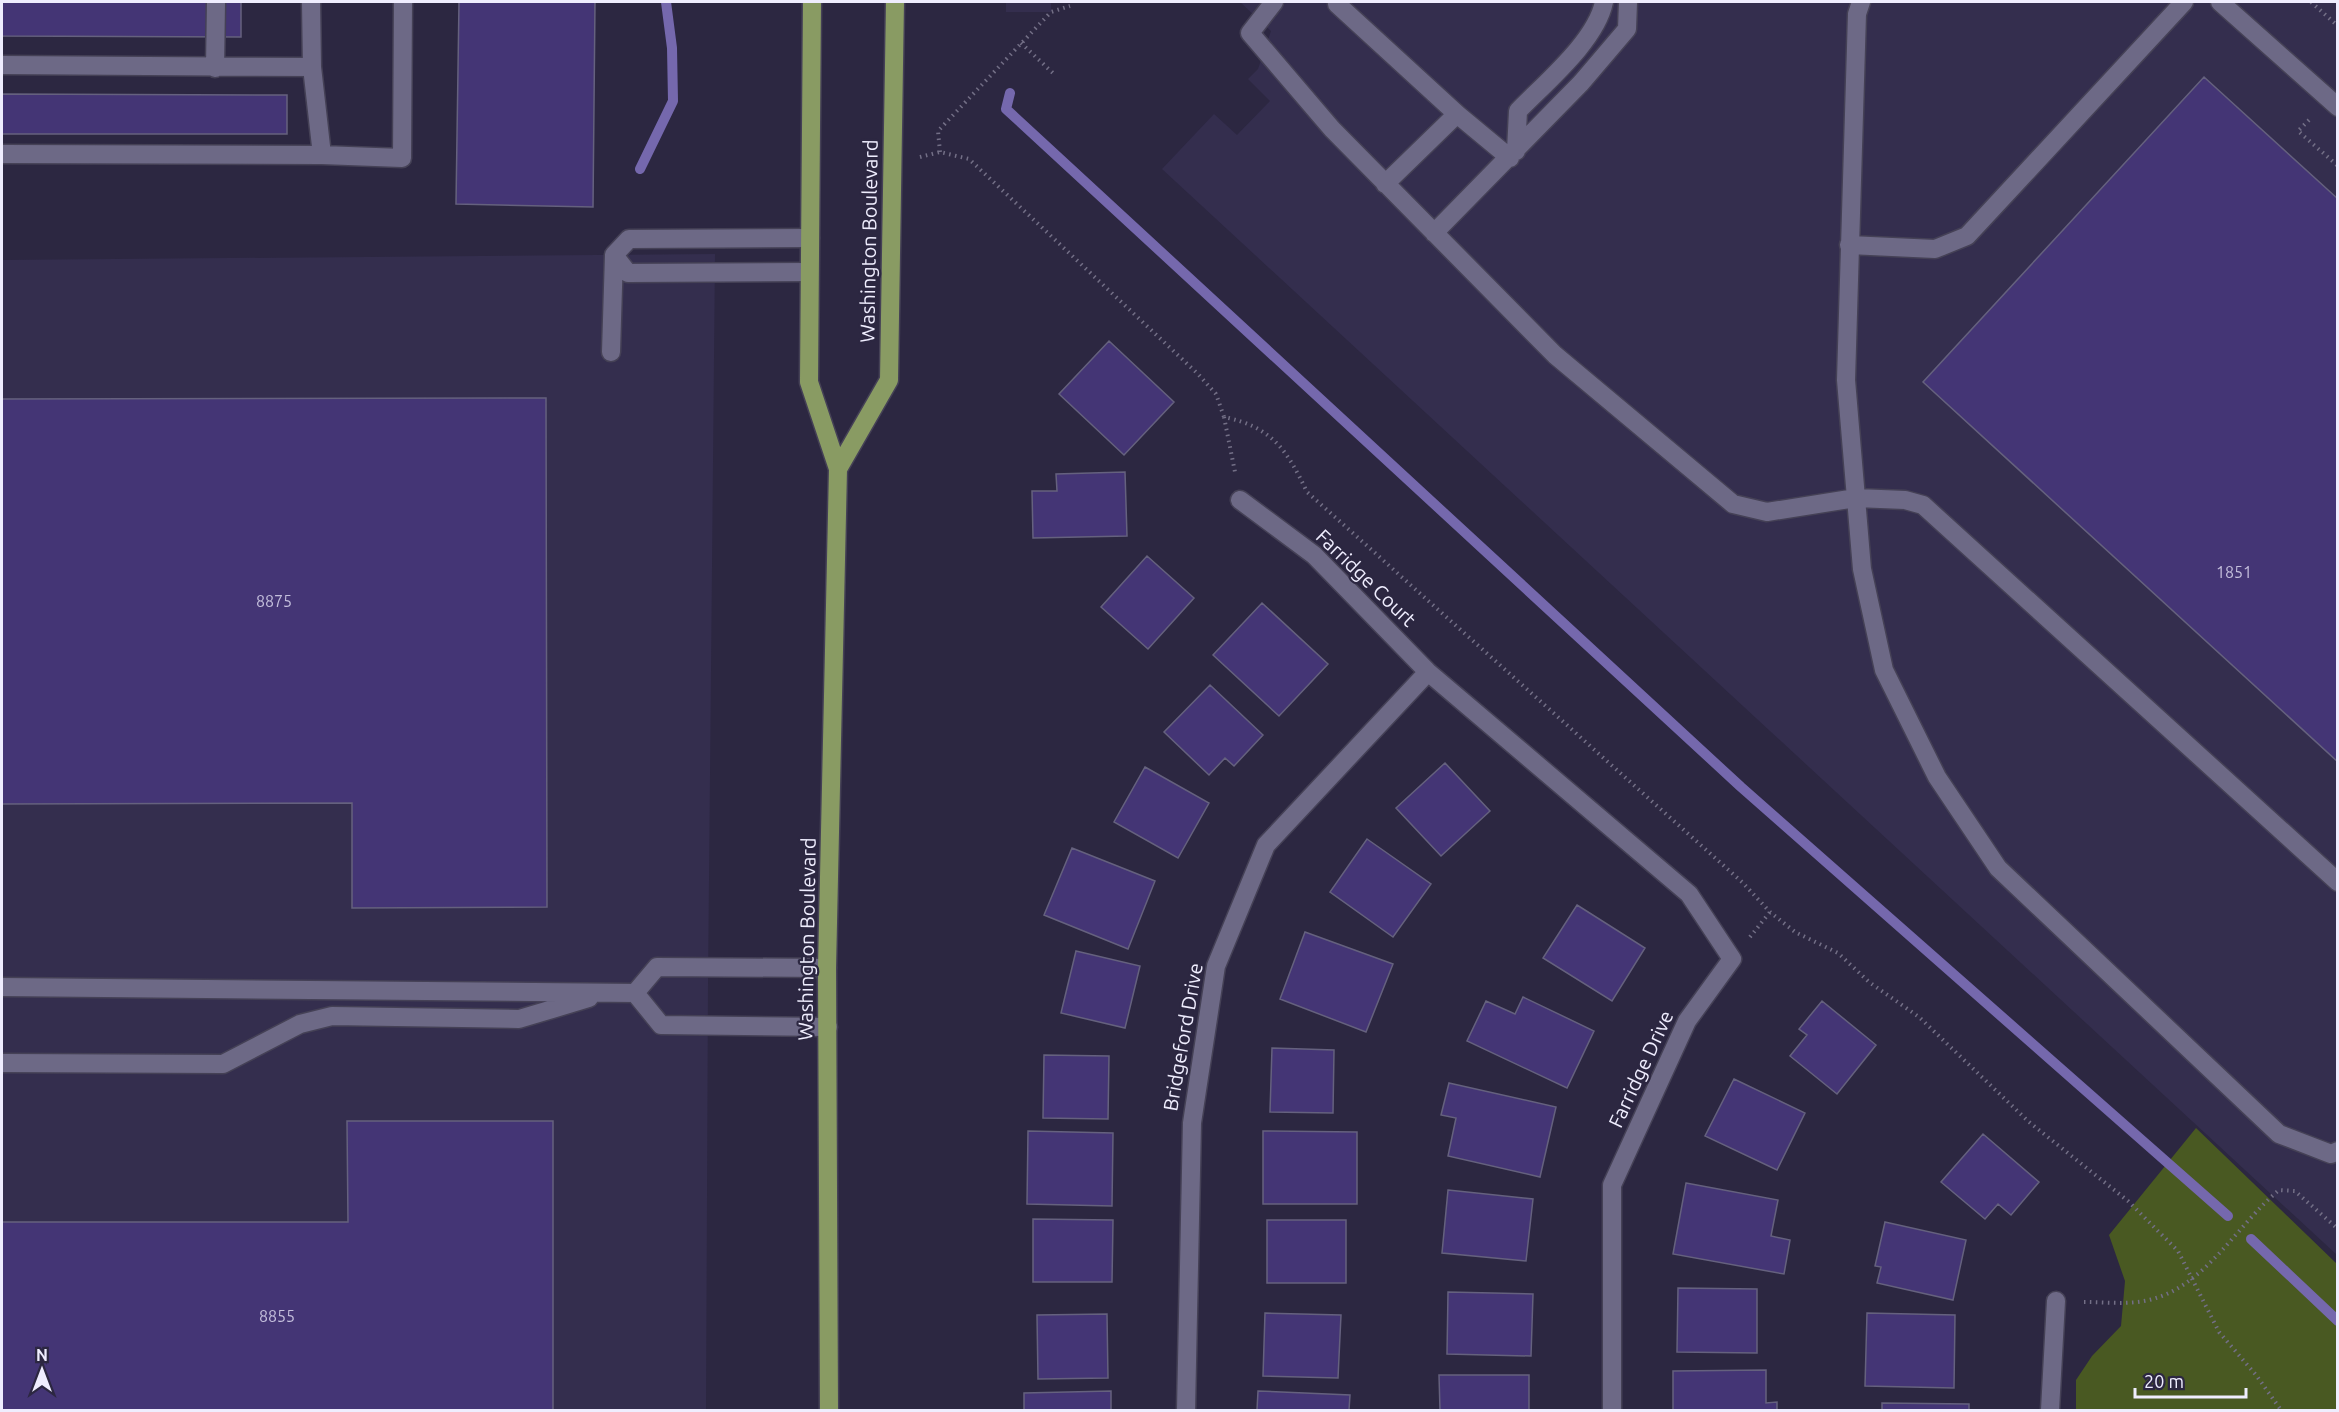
<svg xmlns="http://www.w3.org/2000/svg" width="2339" height="1412" viewBox="0 0 2339 1412" font-family="Ubuntu,sans-serif">
<rect width="100%" height="100%" fill="#2c2741"/>
<path fill="#342e4e" d="M 1006,2 L 1051,2 L 1051,12 L 1006,12 Z
M 1240,2 L 2337,2 L 2337,1255 L 1162,169 L 1214,114 L 1237,135 L 1270,101 L 1248,79 L 1258,69 L 1271,31 Z
M 715,254 L 708,985 L 706,1410 L 2,1410 L 2,260 Z"/>
<path fill="#495922" d="M 2196,1128 L 2337,1264 L 2337,1410 L 2076,1410 L 2076,1380 L 2092,1356 L 2121,1326 L 2125,1281 L 2109,1235 Z"/>
<g fill="none" stroke-linecap="round" stroke-linejoin="round">
<path stroke="#7568ad" stroke-width="10" d="M 1010,93 L 1006,109 L 1741,787 L 2228,1216
M 640,169 L 673,101 L 672,48 L 666,2
M 2251,1239 L 2338,1321"/>
</g>
<path fill="#443575" stroke="#65617e" stroke-width="1.5" d="M 2,2 L 241,2 L 241,37 L 2,36 Z
M 459,2 L 595,2 L 593,207 L 456,204 Z
M 2204,77 L 2338,199 L 2338,762 L 1923,382 Z
M 2,94 L 287,95 L 287,134 L 2,134 Z
M 1109,341 L 1174,402 L 1124,455 L 1059,394 Z
M 546,398 L 547,907 L 352,908 L 352,803 L 2,804 L 2,399 Z
M 1125,472 L 1127,536 L 1033,538 L 1032,491 L 1057,491 L 1056,474 Z
M 1147,556 L 1194,598 L 1148,649 L 1101,607 Z
M 1262,603 L 1328,664 L 1279,716 L 1213,655 Z
M 1210,685 L 1263,735 L 1234,766 L 1225,758 L 1209,775 L 1164,732 Z
M 1445,763 L 1490,811 L 1441,856 L 1396,808 Z
M 1145,767 L 1209,803 L 1178,858 L 1114,822 Z
M 1367,839 L 1431,884 L 1393,937 L 1330,892 Z
M 1072,848 L 1155,881 L 1128,949 L 1044,915 Z
M 1577,905 L 1645,948 L 1612,1001 L 1543,958 Z
M 1305,932 L 1393,964 L 1366,1032 L 1280,999 Z
M 1076,951 L 1140,966 L 1125,1028 L 1061,1013 Z
M 1523,997 L 1594,1031 L 1567,1088 L 1467,1041 L 1486,1001 L 1515,1014 Z
M 1822,1001 L 1876,1045 L 1837,1094 L 1790,1056 L 1807,1035 L 1799,1029 Z
M 1272,1048 L 1334,1050 L 1333,1113 L 1270,1112 Z
M 1044,1055 L 1109,1056 L 1108,1119 L 1043,1118 Z
M 1734,1079 L 1805,1113 L 1777,1170 L 1705,1136 Z
M 1449,1083 L 1556,1107 L 1540,1177 L 1448,1156 L 1456,1118 L 1441,1115 Z
M 347,1121 L 553,1121 L 553,1410 L 2,1410 L 2,1222 L 348,1222 Z
M 1028,1131 L 1113,1133 L 1112,1206 L 1027,1204 Z
M 1263,1131 L 1357,1132 L 1357,1204 L 1263,1204 Z
M 1983,1134 L 2039,1182 L 2011,1215 L 1998,1204 L 1985,1219 L 1941,1182 Z
M 1686,1183 L 1778,1200 L 1771,1236 L 1790,1240 L 1784,1274 L 1673,1254 Z
M 1448,1190 L 1533,1199 L 1526,1261 L 1442,1253 Z
M 1033,1219 L 1113,1220 L 1112,1282 L 1033,1282 Z
M 1267,1220 L 1346,1220 L 1346,1283 L 1267,1283 Z
M 1885,1222 L 1966,1240 L 1953,1300 L 1877,1283 L 1881,1267 L 1875,1266 Z
M 1678,1288 L 1757,1289 L 1757,1353 L 1677,1352 Z
M 1448,1292 L 1533,1294 L 1531,1356 L 1447,1354 Z
M 1265,1313 L 1341,1315 L 1338,1378 L 1263,1376 Z
M 1867,1313 L 1955,1315 L 1954,1388 L 1865,1386 Z
M 1107,1314 L 1108,1378 L 1038,1379 L 1037,1315 Z
M 1766,1370 L 1766,1403 L 1777,1402 L 1777,1410 L 1673,1410 L 1673,1371 Z
M 1439,1375 L 1529,1375 L 1529,1410 L 1440,1410 Z
M 1111,1391 L 1111,1410 L 1024,1410 L 1024,1393 Z
M 1258,1391 L 1350,1395 L 1349,1410 L 1257,1410 Z
M 1882,1403 L 1969,1404 L 1969,1410 L 1882,1410 Z"/>
<g fill="none" stroke-linecap="round" stroke-linejoin="round">
<g stroke="#454156" stroke-width="21">
<path id="minor" d="M 311,2 L 312,67 L 322,155
M 1274,2 L 1250,33 L 1332,129 L 1555,355 L 1733,504 L 1767,512 L 1856,498 L 1905,500 L 1923,505 L 2338,882
M 1861,2 L 1857,14 L 1846,380 L 1862,569 L 1884,670 L 1937,777 L 1998,868 L 2279,1134 L 2331,1154 L 2338,1151
M 2220,2 L 2338,107
M 1337,4 L 1457,114 L 1385,184
M 2,65 L 312,67
M 215,68 L 216,2
M 1457,114 L 1510,158
M 1516,151 L 1518,111 C 1546,82 1596,41 1604,2
M 2,154 L 322,155 L 402,158 L 403,2
M 1434,233 L 1581,83 L 1627,29 L 1628,2
M 1849,245 L 1935,249 L 1967,236 L 2184,2
M 614,255 L 628,273 L 808,272
M 611,352 L 614,255 L 629,239 L 810,238
M 1240,500 L 1314,555 L 1428,672 L 1689,894 L 1732,959 L 1687,1021 L 1612,1185 L 1612,1410
M 2,987 L 635,993 L 661,1025 L 828,1027
M 635,993 L 657,967 L 827,968
M 2,1063 L 223,1064 L 300,1024 L 332,1016 L 519,1019 L 589,998
M 1186,1410 L 1192,1123 L 1216,966 L 1266,845 L 1428,672
M 2050,1410 L 2056,1301"/>
</g>
<g stroke="#454156" stroke-width="21">
<path id="major" d="M 812,2 L 809,382 L 838,469 L 827,968 L 829,1410
M 838,469 L 889,380 L 895,2"/>
</g>
<path stroke="#736f86" stroke-width="4" stroke-dasharray="1.5 4.5" stroke-linecap="butt" d="M 2311,2 L 2338,26
M 1021,43 L 1055,75
M 2309,120 L 2298,131 L 2338,166
M 940,152 L 938,131 L 1051,12 L 1070,6
M 920,157 L 940,152 L 969,159 L 1198,374 L 1216,394 L 1224,417 C 1272,427 1287,450 1307,492 L 1743,883 L 1770,912 L 1795,932 L 1838,953 L 1869,982 L 1919,1017 L 2029,1122 L 2128,1201 L 2178,1251 L 2219,1332 L 2256,1375 L 2281,1410
M 1224,417 L 1235,472
M 1750,937 L 1770,912
M 2084,1302 C 2105,1302 2128,1305 2149,1300 C 2205,1287 2237,1225 2279,1190 L 2295,1191 L 2338,1229"/>
<use href="#minor" stroke="#6d6986" stroke-width="18"/>
<use href="#major" stroke="#899b63" stroke-width="18"/>
</g>
<g text-anchor="middle" stroke-width="4.5" stroke-linejoin="round" paint-order="stroke">
<g font-size="16" fill="#c4bfdc">
<text x="2234" y="578">1851</text>
<text x="274" y="607">8875</text>
<text x="277" y="1322">8855</text>
</g>
<g font-size="20" fill="#efedfe" stroke="#2c2741">
<text transform="translate(869 241) rotate(-89)" y="7">Washington Boulevard</text>
<text transform="translate(1366 578) rotate(44)" y="7">Farridge Court</text>
<text transform="translate(807 939) rotate(-89)" y="7">Washington Boulevard</text>
<text transform="translate(1183 1037) rotate(-80)" y="7">Bridgeford Drive</text>
<text transform="translate(1641 1069) rotate(-65)" y="7">Farridge Drive</text>
</g>
</g>
<rect width="2339" height="1412" fill="none" stroke="#efedfe" stroke-width="6"/>
<g transform="translate(42 1370)" stroke="#2c2741" stroke-width="4.5" paint-order="stroke">
<path d="M0-4.5L10 22L0 15L-10 22Z" fill="#efedfe"/>
<text y="-9" font-size="16" font-weight="bold" text-anchor="middle" fill="#efedfe">N</text>
</g>
<path d="M2135 1388v9h111v-9" fill="none" stroke="#efedfe" stroke-width="3"/>
<text x="2144" y="1388" font-size="18" fill="#efedfe" stroke="#2c2741" stroke-width="4.5" paint-order="stroke">20 m</text>
</svg>
